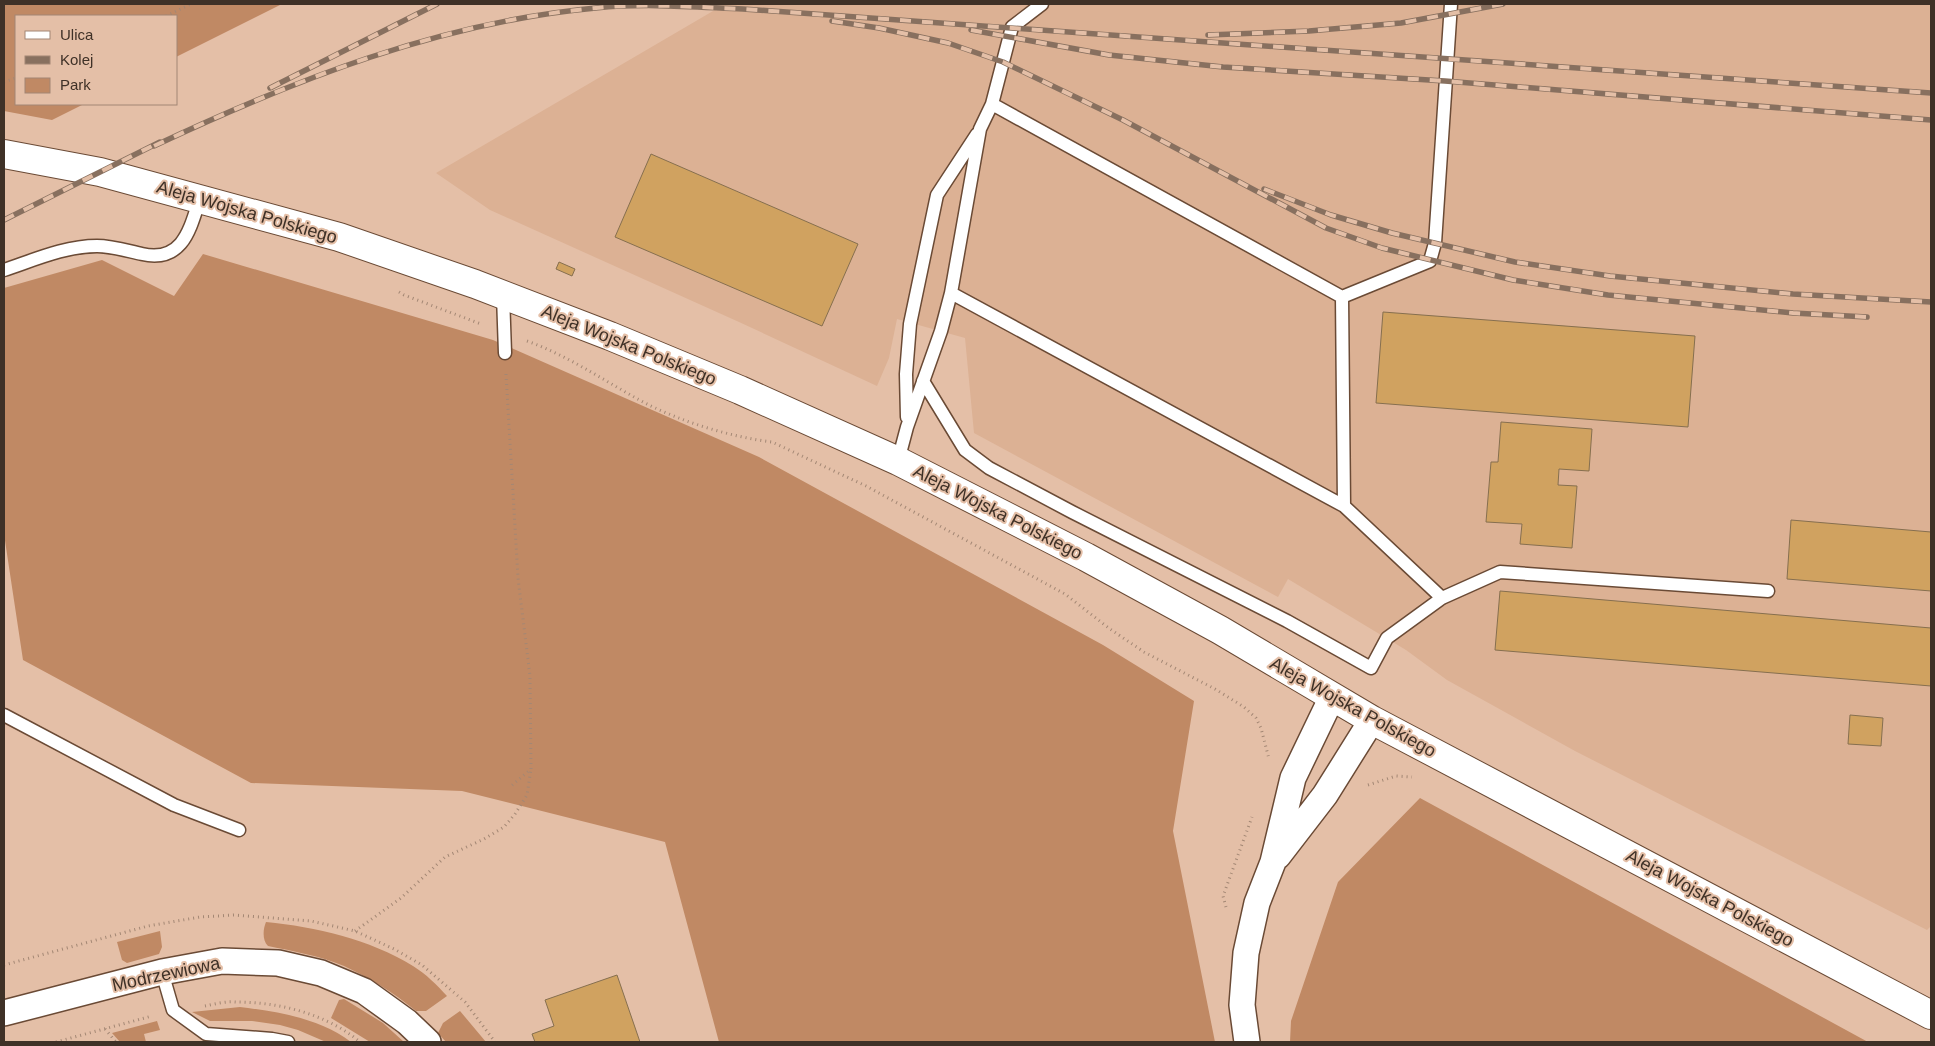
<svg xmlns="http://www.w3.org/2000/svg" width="1935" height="1046" viewBox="0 0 1935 1046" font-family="Arial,sans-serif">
<rect width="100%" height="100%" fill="#e4bfa7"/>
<path fill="#dcb194" d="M 725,4 L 1931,4 L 1931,926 L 1927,930 L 1575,751 L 1447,680 L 1406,650 L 1288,579 L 1278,597 L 974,433 L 965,338 L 897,319 L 889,358 L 877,386 L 739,322 L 490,210 L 436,173 Z"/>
<path fill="#c08964" d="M 4,4 L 282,4 L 176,57 L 176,16 L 16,16 L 16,104 L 84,104 L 52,120 L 4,111 Z
M 203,254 L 493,340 L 759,457 L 1103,645 L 1194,701 L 1173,831 L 1215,1042 L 719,1042 L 665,842 L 462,791 L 251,783 L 23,660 L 4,534 L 4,288 L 102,260 L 174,296 Z
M 1420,798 L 1868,1042 L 1290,1042 L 1291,1021 L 1338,882 Z
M 266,922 C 316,927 369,939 413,966 C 426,974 437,985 447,996 L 426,1011 L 416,1011 C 394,993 370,978 344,966 C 320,956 293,951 268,946 C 262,940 263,929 266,922 Z
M 160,931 L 162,947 L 159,954 L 127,963 L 122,960 L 117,942 Z
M 344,999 L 383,1023 L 404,1042 L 370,1042 L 331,1018 L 339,1000 Z
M 240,1007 C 279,1012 319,1018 351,1042 L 326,1042 L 298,1030 L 280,1025 L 252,1021 L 210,1021 L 192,1012 Z
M 460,1011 L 486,1042 L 446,1042 L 438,1033 L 443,1023 Z
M 157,1021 L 160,1030 L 144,1034 L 146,1042 L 120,1042 L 112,1033 Z"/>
<path fill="#d0a260" stroke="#866f4f" d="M 651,154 L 858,244 L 822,326 L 615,237 Z
M 559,262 L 575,269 L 572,276 L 556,269 Z
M 1383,312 L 1695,336 L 1688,427 L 1376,403 Z
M 1501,422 L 1592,429 L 1589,471 L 1559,469 L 1558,485 L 1577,486 L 1572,548 L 1520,544 L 1522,524 L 1486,522 L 1491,462 L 1498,462 Z
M 1791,520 L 1931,532 L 1931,591 L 1787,579 Z
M 1500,591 L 1931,628 L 1931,686 L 1495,650 Z
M 1850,715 L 1883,718 L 1881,746 L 1848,744 Z
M 617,975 L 640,1042 L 535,1042 L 532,1034 L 554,1026 L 545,1000 Z"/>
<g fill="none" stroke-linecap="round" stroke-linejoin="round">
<g stroke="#6a4a35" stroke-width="15">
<path id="service" d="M 992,104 L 1342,297
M 4,270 C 34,260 65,246 97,246 C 112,246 128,251 142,254 C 183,263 190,229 200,198
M 951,293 L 1344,506
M 503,295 L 505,353
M 923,381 L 965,450 L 989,468 L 1072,512 L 1287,621 L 1371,668 L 1387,638 L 1442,598 L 1500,572 L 1768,591
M 907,417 L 906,374 L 910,324 L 937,195 L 977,134
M 898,461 L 907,427 L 941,331 L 951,293 L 980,129 L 992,104 L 1012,27 L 1042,4
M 1442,598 L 1344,506 L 1342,297 L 1430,261 L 1435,243 L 1451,4
M 4,715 L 174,805 L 239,830
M 162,972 L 173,1010 L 206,1034 L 272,1039 L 288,1042"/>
</g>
<g stroke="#6a4a35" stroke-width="28">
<path id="minor" d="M 1278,856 L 1325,795 L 1372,720
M 4,1013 L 162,972 L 222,961 L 278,963 L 321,973 L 364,991 L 407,1022 L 428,1042
M 1247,1042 L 1242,1005 L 1246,953 L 1257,903 L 1273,862 L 1293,778 L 1332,697"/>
</g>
<g stroke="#6a4a35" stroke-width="30">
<path id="secondary" d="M 4,154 L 100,172 L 339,237 L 475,284 L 610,336 L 740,390 L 898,461 L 1086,557 L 1220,630 L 1372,720 L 1931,1015"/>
</g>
<path stroke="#a38774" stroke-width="3" stroke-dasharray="1 4" stroke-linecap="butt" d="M 166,16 L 191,4
M 4,82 L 16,78
M 399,292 L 404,295 L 481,324
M 527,341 C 569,356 606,382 645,403 C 682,422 731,437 772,442 L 866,486 L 1065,594 L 1110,629 L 1144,652 L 1215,689 L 1244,707 L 1256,718 L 1261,728 L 1269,759
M 506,374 L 518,578 L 530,676 L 531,769 L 510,787
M 1368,785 L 1396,776 L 1412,777
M 1226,907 L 1223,896 L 1252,817
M 355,931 L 401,898 L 445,857 L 484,839 L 504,827 L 515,814 L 527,795 L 531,769
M 4,965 L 148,926 L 200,917 L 234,915 L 311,921 L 355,931 L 394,949 L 422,965 L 465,1002 L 495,1042
M 205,1006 C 215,1004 226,1001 236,1002 C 279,1002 327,1014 360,1042
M 105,1029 L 116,1042
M 56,1042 L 152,1016"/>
<use href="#service" stroke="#fff" stroke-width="12"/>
<use href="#minor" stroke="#fff" stroke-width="25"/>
<use href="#secondary" stroke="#fff" stroke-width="28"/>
<g stroke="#88705f" stroke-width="5.5">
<path id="rail" d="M 832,21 L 879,28 L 948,43 L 1003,62 L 1123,120 L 1326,228 L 1382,248 L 1513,280 L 1608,295 L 1793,313 L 1867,317
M 971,30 L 1109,55 L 1223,67 L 1445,81 L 1931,120
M 1208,35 L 1309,31 L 1401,23 L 1503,4
M 270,88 L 437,4
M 154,146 C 294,80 441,22 596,8 C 645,3 694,7 743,9 L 1931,93
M 1264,189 L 1331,215 L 1392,233 L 1515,262 L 1610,276 L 1793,294 L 1931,302
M 4,220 L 160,142"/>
</g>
<use href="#rail" stroke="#e4bfa7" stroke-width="4" stroke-dasharray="11" stroke-linecap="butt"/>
</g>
<g text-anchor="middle" stroke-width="4" stroke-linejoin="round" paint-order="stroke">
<g font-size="18" fill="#3f3127" stroke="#e4bfa7">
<text transform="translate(247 212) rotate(16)" y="6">Aleja Wojska Polskiego</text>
<text transform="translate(629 345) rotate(22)" y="6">Aleja Wojska Polskiego</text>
<text transform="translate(998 512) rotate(27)" y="6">Aleja Wojska Polskiego</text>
<text transform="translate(1353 707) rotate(29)" y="6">Aleja Wojska Polskiego</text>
<text transform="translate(1710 898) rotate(28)" y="6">Aleja Wojska Polskiego</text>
<text transform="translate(166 974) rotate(-12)" y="6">Modrzewiowa</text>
</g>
</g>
<rect width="1935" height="1046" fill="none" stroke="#3f3127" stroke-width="10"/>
<rect x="15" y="15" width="162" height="90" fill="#e4bfa7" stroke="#a28674"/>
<rect x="25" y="31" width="25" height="8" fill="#ffffff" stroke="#a28674"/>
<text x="60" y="40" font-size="15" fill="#3f3127">Ulica</text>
<rect x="25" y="56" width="25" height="8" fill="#88705f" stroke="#a28674"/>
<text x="60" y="65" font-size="15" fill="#3f3127">Kolej</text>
<rect x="25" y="78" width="25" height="15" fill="#c08964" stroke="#a28674"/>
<text x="60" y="90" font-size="15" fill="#3f3127">Park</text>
</svg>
